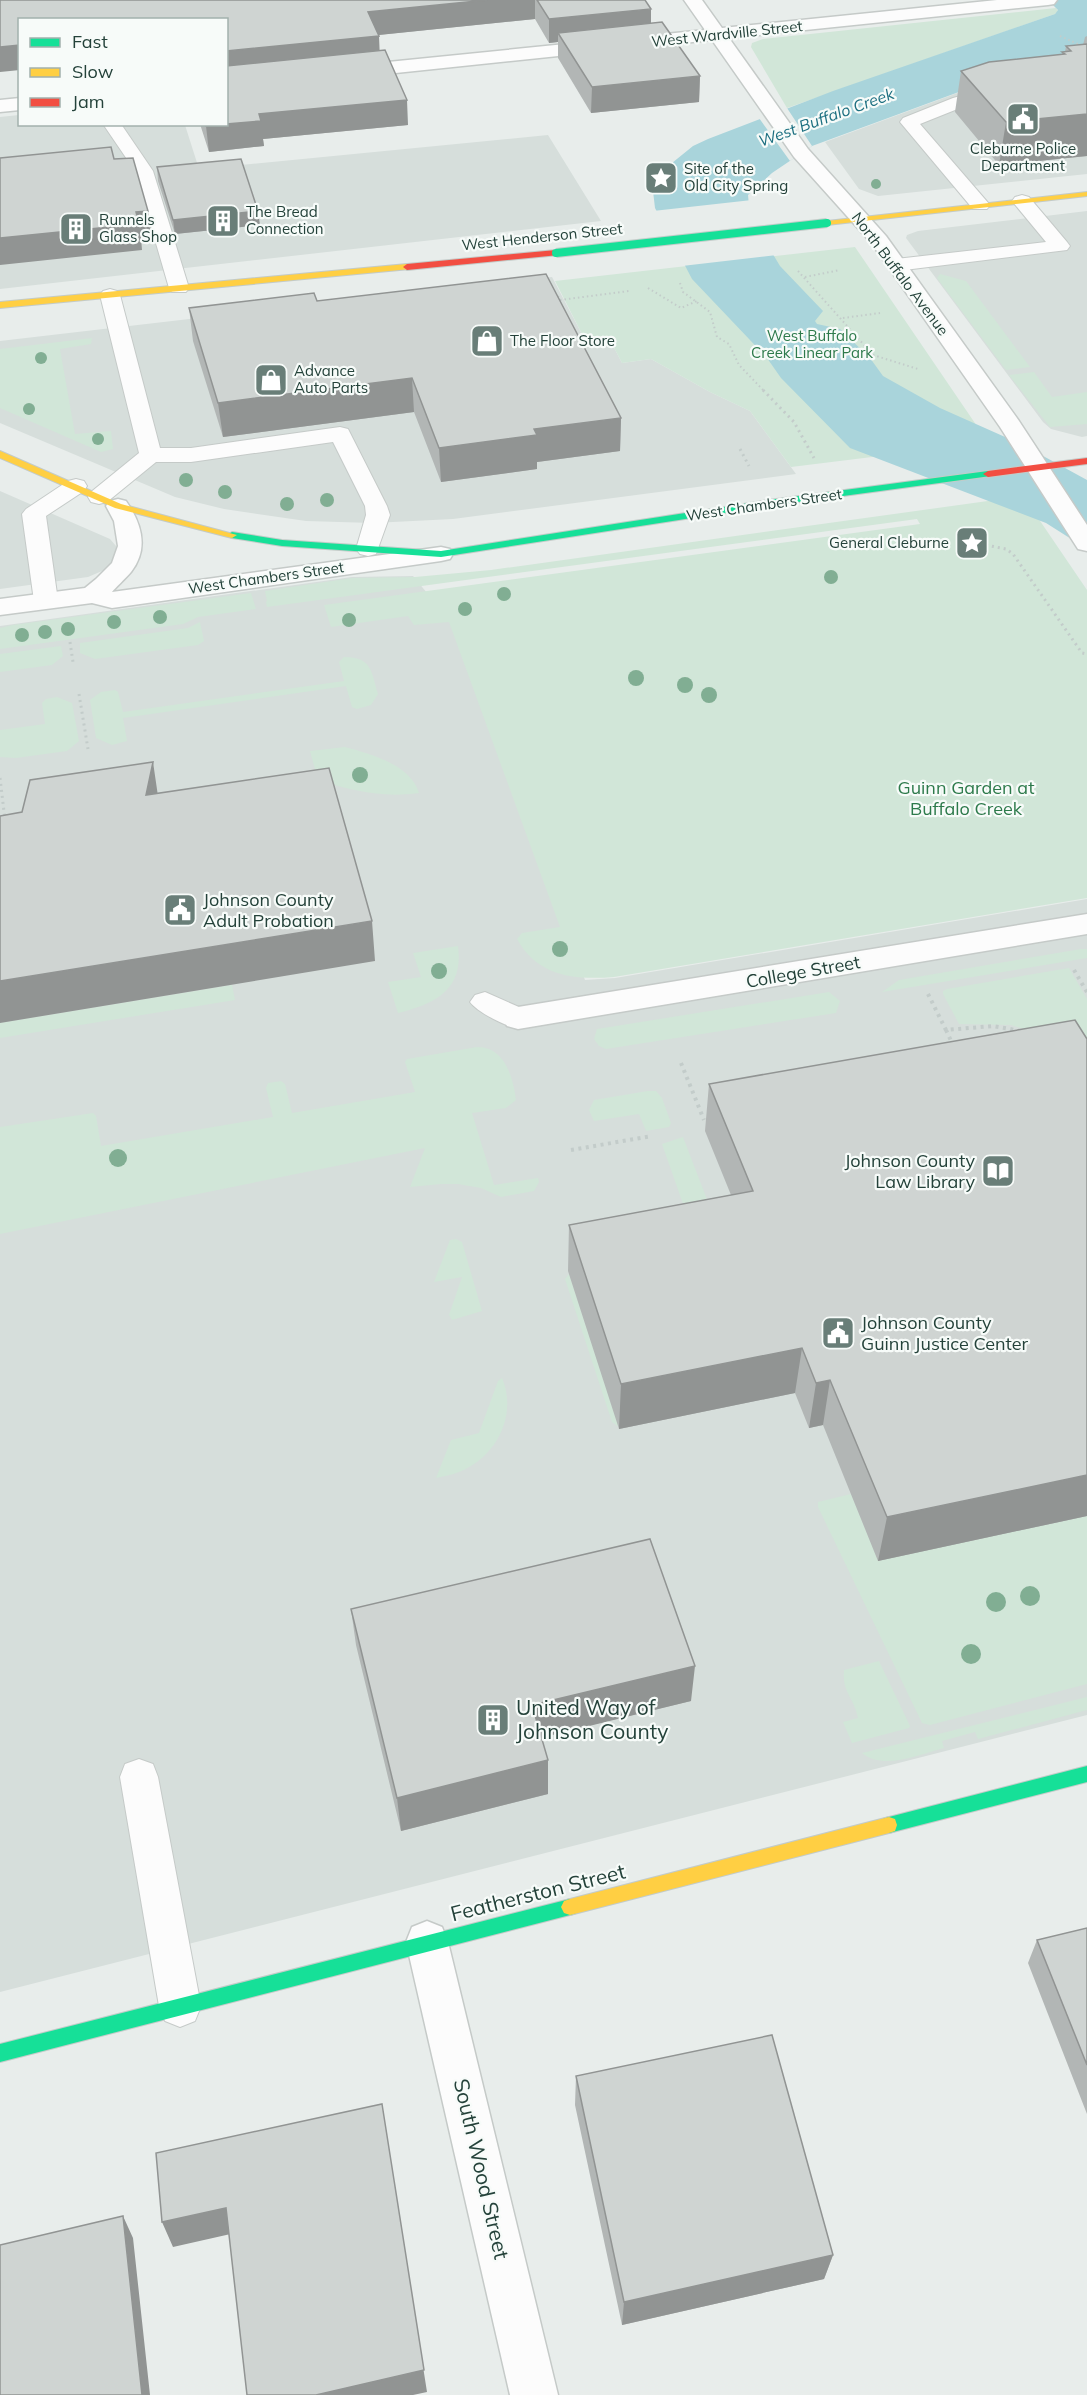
<svg xmlns="http://www.w3.org/2000/svg" width="1087" height="2395" viewBox="0 0 1087 2395" font-family="Mulish,sans-serif">
<rect width="100%" height="100%" fill="#e8edeb"/>
<path fill="#d6dedb" d="M 1087,45 L 1087,174 L 878,196 L 859,189 L 825,142 Z
M 19,115 L 20,124 L 185,125 L 199,169 L 548,135 L 601,221 L 0,289 L 0,117 Z
M 1087,211 L 1087,436 L 1082,437 L 1051,429 L 1043,422 L 906,238 L 907,235 L 918,231 Z
M 552,277 L 584,338 L 608,336 L 622,363 L 651,359 L 710,392 L 750,411 L 796,474 L 453,519 L 373,523 L 306,521 L 224,509 L 175,497 L 0,423 L 0,341 Z
M 0,491 L 110,539 L 116,546 L 118,558 L 109,568 L 88,577 L 0,589 Z
M 413,576 L 451,622 L 585,980 L 615,978 L 1087,899 L 1087,1715 L 0,1992 L 0,626 L 352,577 Z"/>
<path fill="#d1e6d8" d="M 1056,8 L 1058,11 L 1055,14 L 787,108 L 751,47 L 752,43 L 763,39 Z
M 855,247 L 981,432 L 945,448 L 791,467 L 750,411 L 710,392 L 651,359 L 622,363 L 608,336 L 584,338 L 555,281 Z
M 940,274 L 966,281 L 1030,367 L 1006,370 L 937,278 Z
M 92,338 L 91,344 L 60,349 L 75,434 L 111,431 L 113,449 L 101,452 L 0,408 L 0,349 Z
M 1034,372 L 1052,397 L 1087,392 L 1087,424 L 1050,427 L 1009,375 Z
M 995,500 L 1034,512 L 1087,590 L 1087,898 L 614,977 C 575,980 538,977 517,939 L 522,933 L 560,927 L 449,622 L 414,625 L 408,616 L 331,627 L 324,605 L 920,524 L 917,519 L 267,607 L 266,602 L 267,601 L 265,591 L 352,578 L 415,577 L 491,570 Z
M 251,593 L 256,609 L 198,617 L 183,624 L 0,649 L 0,628 L 13,625 Z
M 200,622 L 204,641 L 198,645 L 95,659 L 80,653 L 80,643 L 188,628 Z
M 61,646 L 63,656 L 52,665 L 0,672 L 0,654 Z
M 344,657 C 372,657 371,671 378,694 L 371,705 L 357,709 L 352,707 L 346,686 L 123,718 L 127,741 L 112,745 L 96,738 L 90,700 L 101,692 L 115,690 L 118,692 L 123,712 L 344,681 L 339,662 Z
M 57,697 L 72,703 L 79,741 L 67,751 L 16,758 L 0,757 L 0,730 L 45,724 L 42,703 L 46,699 Z
M 345,747 C 371,754 411,765 419,793 C 382,798 354,791 318,780 L 310,751 Z
M 458,946 C 464,990 435,1004 398,1013 L 388,982 L 421,977 L 413,953 Z
M 1081,949 L 1087,949 L 1087,958 L 882,992 L 899,980 Z
M 1069,968 L 1087,999 L 1087,1049 L 1011,1025 L 959,1024 L 943,994 L 943,991 L 947,989 Z
M 232,985 L 235,1000 L 0,1038 L 0,1023 Z
M 829,992 L 840,1001 L 836,1013 L 606,1049 L 599,1046 L 594,1039 L 597,1029 Z
M 477,1047 C 505,1047 513,1077 516,1100 L 506,1108 L 472,1113 L 494,1185 L 538,1178 L 539,1182 L 534,1191 L 501,1197 L 481,1188 L 458,1184 L 441,1184 L 410,1187 L 425,1148 L 0,1234 L 0,1127 L 93,1113 L 96,1116 L 101,1146 L 273,1117 L 266,1088 L 268,1083 L 281,1081 L 285,1084 L 292,1113 L 415,1092 L 405,1062 L 407,1059 Z
M 648,1091 L 656,1091 L 662,1098 L 671,1123 L 669,1127 L 646,1131 L 639,1114 L 594,1121 L 589,1110 L 594,1100 Z
M 683,1137 L 708,1202 L 695,1238 L 662,1144 Z
M 456,1239 L 462,1242 L 482,1311 L 452,1320 L 449,1315 L 462,1277 L 434,1282 L 450,1240 Z
M 569,1274 L 619,1427 L 612,1422 L 565,1279 Z
M 502,1378 C 518,1415 496,1458 459,1472 C 452,1475 443,1476 436,1478 L 451,1440 L 479,1433 L 498,1381 Z
M 851,1494 L 878,1560 L 1087,1516 L 1087,1684 L 930,1725 L 922,1723 L 818,1507 L 818,1502 Z
M 879,1661 L 910,1726 L 909,1728 L 852,1743 L 843,1722 L 858,1718 C 854,1697 842,1693 844,1670 Z
M 1087,1697 L 1087,1710 L 978,1739 L 975,1732 L 942,1741 L 944,1748 C 920,1754 884,1771 862,1753 Z"/>
<path fill="#a9d4db" d="M 1048,0 L 1087,0 L 1087,45 L 812,146 L 772,173 L 748,195 L 750,216 L 780,266 L 823,311 L 815,321 L 817,324 L 840,329 L 870,358 L 883,376 L 940,408 L 1023,445 L 1087,480 L 1087,549 L 1046,523 L 850,448 L 781,378 L 767,358 L 692,279 L 655,208 L 653,191 L 672,163 L 693,146 L 708,139 L 833,91 L 1055,14 L 1058,10 Z"/>
<path fill="#e8edeb" d="M 787,108 L 812,146 L 790,161 L 759,118 Z
M 752,200 L 753,215 L 777,255 L 682,266 L 653,211 Z"/>
<g fill="none" stroke-linecap="round" stroke-linejoin="round">
<g stroke="#c5cac8" stroke-width="2">
<path id="lane" d="M 998,86 L 1004,87 L 1007,91 L 1004,95 L 965,106 L 920,124 L 990,205 L 987,209 L 973,209 L 900,122 L 903,118 L 953,98 Z
M 103,124 L 121,124 L 153,171 L 189,288 L 186,292 L 172,292 L 169,288 L 135,171 Z
M 1022,195 L 1029,197 L 1067,242 L 1070,246 L 1067,250 L 896,271 L 889,269 L 886,265 L 889,261 L 896,259 L 1046,242 L 1012,201 L 1015,197 Z
M 110,289 L 117,291 L 120,295 L 160,448 L 191,448 L 340,427 L 348,429 L 387,506 L 390,515 L 376,554 L 368,556 L 360,554 L 356,549 L 366,515 L 365,506 L 333,442 L 191,462 L 156,462 L 107,502 L 99,504 L 91,502 L 88,497 L 91,492 L 139,453 L 100,295 L 103,291 Z
M 76,479 L 84,481 L 87,486 L 84,491 L 46,516 L 58,601 L 55,606 L 46,608 L 37,606 L 34,601 L 22,514 L 26,509 L 68,481 Z
M 485,992 L 528,1011 L 533,1018 L 528,1025 C 525,1026 522,1028 519,1028 C 507,1028 476,1011 470,1002 L 475,995 Z
M 139,1759 L 153,1764 L 158,1777 L 201,2006 L 195,2021 L 180,2027 L 165,2021 L 159,2006 L 120,1777 L 125,1764 Z"/>
</g>
<g stroke="#c5cac8" stroke-width="3">
<path id="street" d="M 684,0 L 702,0 L 722,28 L 997,0 L 1057,0 L 1054,4 L 1048,5 L 729,38 L 808,149 L 886,236 L 1019,421 L 1087,525 L 1087,551 L 1078,549 L 1000,427 L 872,244 L 794,157 L 712,40 L 348,78 L 342,76 L 339,72 L 342,68 L 348,66 L 705,30 Z
M 20,98 L 20,110 L 0,112 L 0,100 Z
M 118,499 L 126,501 C 142,524 149,549 131,572 C 125,579 115,588 112,592 L 441,547 L 450,549 L 453,554 L 450,559 L 441,561 L 112,608 L 92,603 L 0,615 L 0,599 L 85,588 L 96,579 L 112,563 L 118,546 L 114,521 L 106,506 L 110,501 Z
M 1087,914 L 1087,934 L 518,1029 L 507,1026 L 503,1018 L 507,1010 L 518,1007 Z
M 427,1921 L 442,1927 L 448,1942 L 558,2395 L 510,2395 L 406,1942 L 412,1927 Z"/>
</g>
<g stroke="#c3cbc8" stroke-width="2">
<path id="fast" d="M 988,471 L 993,474 L 991,476 L 769,506 L 441,557 L 282,546 L 232,538 L 227,535 L 232,532 L 282,540 L 441,551 L 769,500 Z
M 1087,1766 L 1087,1782 L 889,1833 L 883,1831 L 881,1825 L 883,1819 L 889,1817 Z
M 570,1899 L 576,1901 L 579,1907 L 576,1913 L 570,1915 L 0,2062 L 0,2044 Z"/>
</g>
<g stroke="#c3cbc8" stroke-width="2">
<path id="slow" d="M 1087,192 L 1087,196 L 827,225 L 823,223 L 827,221 Z
M 407,264 L 410,265 L 410,269 L 0,308 L 0,302 Z
M 0,451 L 121,504 L 237,535 L 232,538 L 115,508 L 0,458 Z
M 889,1817 L 895,1819 L 897,1825 L 895,1831 L 889,1833 L 570,1915 L 564,1913 L 561,1907 L 564,1901 L 570,1899 Z"/>
</g>
<g stroke="#c3cbc8" stroke-width="2">
<path id="jam" d="M 556,250 L 559,251 L 559,255 L 407,270 L 403,267 L 407,264 Z
M 1087,458 L 1087,464 L 988,477 L 983,474 L 988,471 Z"/>
</g>
<path stroke="#c3ccca" stroke-width="2" stroke-dasharray="1.5 3" stroke-linecap="butt" d="M 1060,36 L 1087,48
M 798,271 L 873,355 L 918,369
M 805,277 L 840,270
M 680,283 L 683,292 L 710,312 L 717,337 L 729,344 L 739,365 L 765,392
M 648,288 L 681,308 L 697,301
M 558,296 L 560,300 L 629,291
M 843,318 L 880,313"/>
<path stroke="#c3ccca" stroke-width="3" stroke-dasharray="2 4" stroke-linecap="butt" d="M 763,390 L 794,422 L 814,458
M 740,449 L 749,466
M 986,545 L 1006,549 L 1013,554 L 1082,653 L 1087,654
M 70,642 L 73,662
M 79,694 L 88,749
M 0,778 L 5,820"/>
<path stroke="#c3ccca" stroke-width="4" stroke-dasharray="3 4.5" stroke-linecap="butt" d="M 1074,970 L 1087,992
M 928,994 L 946,1030 L 993,1026 L 1021,1031
M 946,1030 L 953,1045
M 681,1063 L 704,1120
M 571,1150 L 652,1136"/>
<use href="#lane" fill="#fcfcfc" fill-rule="evenodd"/>
<use href="#street" fill="#fcfcfc" fill-rule="evenodd"/>
<use href="#fast" fill="#16e098" fill-rule="evenodd"/>
<use href="#slow" fill="#ffcf43" fill-rule="evenodd"/>
<use href="#jam" fill="#f24e42" fill-rule="evenodd"/>
<g stroke="#c3ccc9" stroke-width="10" stroke-linecap="butt">
<path id="fast-bridge" d="M 556,253 L 827,223"/>
</g>
<use href="#fast-bridge" stroke="#16e098" stroke-width="8"/>
</g>
<g fill="#81ae93">
<circle cx="876" cy="184" r="5"/>
<circle cx="41" cy="358" r="6"/>
<circle cx="29" cy="409" r="6"/>
<circle cx="98" cy="439" r="6"/>
<circle cx="186" cy="480" r="7"/>
<circle cx="225" cy="492" r="7"/>
<circle cx="327" cy="500" r="7"/>
<circle cx="287" cy="504" r="7"/>
<circle cx="831" cy="577" r="7"/>
<circle cx="504" cy="594" r="7"/>
<circle cx="465" cy="609" r="7"/>
<circle cx="160" cy="617" r="7"/>
<circle cx="349" cy="620" r="7"/>
<circle cx="114" cy="622" r="7"/>
<circle cx="68" cy="629" r="7"/>
<circle cx="45" cy="632" r="7"/>
<circle cx="22" cy="635" r="7"/>
<circle cx="636" cy="678" r="8"/>
<circle cx="685" cy="685" r="8"/>
<circle cx="709" cy="695" r="8"/>
<circle cx="360" cy="775" r="8"/>
<circle cx="560" cy="949" r="8"/>
<circle cx="439" cy="971" r="8"/>
<circle cx="118" cy="1158" r="9"/>
<circle cx="1030" cy="1596" r="10"/>
<circle cx="996" cy="1602" r="10"/>
<circle cx="971" cy="1654" r="10"/>
</g>
<path fill="#b2b6b5" d="M 0,0 L 645,0 L 651,23 L 700,76 L 699,102 L 591,113 L 558,58 L 558,42 L 549,43 L 535,19 L 378,35 L 379,51 L 408,125 L 263,139 L 264,146 L 209,152 L 200,124 L 226,124 L 226,20 Z
M 1087,36 L 1087,156 L 999,165 L 955,112 L 961,71 L 1062,54 L 1062,52 L 1065,52 L 1066,46 L 1083,45 L 1085,37 Z
M 157,167 L 260,225 L 175,234 L 158,181 Z
M 317,301 L 621,418 L 620,451 L 537,462 L 537,469 L 441,482 L 414,412 L 223,437 L 193,341 L 189,308 Z
M 1087,1039 L 1087,1516 L 878,1561 L 823,1425 L 809,1428 L 795,1393 L 619,1429 L 568,1271 L 569,1225 L 731,1195 L 705,1131 L 709,1084 Z
M 351,1609 L 691,1701 L 541,1737 L 548,1760 L 548,1794 L 401,1831 L 356,1645 Z
M 1087,1928 L 1087,2114 L 1028,1963 L 1037,1940 Z
M 576,2076 L 833,2255 L 824,2279 L 622,2325 L 575,2105 Z"/>
<path fill="#919493" d="M 487,0 L 535,0 L 535,19 L 369,36 L 368,12 Z
M 651,9 L 651,33 L 558,33 L 558,42 L 549,43 L 549,19 Z
M 379,36 L 380,60 L 226,76 L 226,51 Z
M 20,45 L 20,70 L 0,72 L 0,47 Z
M 700,76 L 699,102 L 591,113 L 592,87 Z
M 407,100 L 408,125 L 263,139 L 264,146 L 209,152 L 206,126 L 259,114 Z
M 1087,114 L 1087,156 L 999,165 L 1006,122 Z
M 148,211 L 152,237 L 141,238 L 142,250 L 0,265 L 0,238 L 136,212 Z
M 258,211 L 260,225 L 175,234 L 173,220 Z
M 412,378 L 414,412 L 223,437 L 218,403 Z
M 621,418 L 620,451 L 537,462 L 537,469 L 441,482 L 439,448 L 534,429 Z
M 153,762 L 159,803 L 146,795 Z
M 372,921 L 375,961 L 0,1023 L 0,981 Z
M 802,1348 L 795,1393 L 619,1429 L 621,1384 Z
M 830,1380 L 823,1425 L 809,1428 L 816,1383 Z
M 1087,1475 L 1087,1516 L 878,1561 L 887,1517 Z
M 695,1666 L 691,1701 L 532,1740 L 532,1705 Z
M 548,1760 L 548,1794 L 401,1831 L 397,1798 Z
M 386,2132 L 427,2392 L 413,2395 L 316,2395 Z
M 226,2208 L 235,2233 L 173,2247 L 162,2222 Z
M 123,2216 L 133,2238 L 150,2395 L 142,2395 Z
M 833,2255 L 824,2279 L 622,2325 L 624,2302 Z"/>
<path fill="#cfd4d2" stroke="#919493" stroke-width="1.5" d="M 0,0 L 487,0 L 368,12 L 379,36 L 226,51 L 226,20 L 20,20 L 20,45 L 0,47 Z
M 537,0 L 645,0 L 651,9 L 549,19 Z
M 662,22 L 700,76 L 592,87 L 558,33 Z
M 1087,44 L 1087,114 L 1006,122 L 961,71 L 989,62 L 1065,54 L 1062,52 L 1071,51 L 1066,46 Z
M 385,50 L 407,100 L 259,114 L 261,121 L 226,124 L 226,66 Z
M 206,124 L 224,124 L 206,126 Z
M 111,147 L 114,159 L 133,158 L 148,211 L 136,212 L 139,224 L 0,238 L 0,158 Z
M 241,159 L 258,211 L 173,220 L 157,167 Z
M 546,274 L 621,418 L 534,429 L 537,435 L 439,448 L 412,378 L 218,403 L 189,308 L 314,293 L 317,301 Z
M 153,762 L 146,795 L 329,768 L 372,921 L 0,981 L 0,816 L 22,812 L 30,780 Z
M 1075,1020 L 1087,1039 L 1087,1475 L 887,1517 L 830,1380 L 816,1383 L 802,1348 L 621,1384 L 569,1225 L 753,1191 L 709,1084 Z
M 650,1539 L 695,1666 L 532,1705 L 548,1760 L 397,1798 L 351,1609 Z
M 1087,1928 L 1087,2065 L 1037,1940 Z
M 772,2035 L 833,2255 L 624,2302 L 576,2076 Z
M 382,2104 L 424,2370 L 316,2395 L 247,2395 L 226,2208 L 162,2222 L 156,2153 Z
M 123,2216 L 142,2395 L 0,2395 L 0,2245 Z"/>
<defs>
<g id="civic-square" transform="scale(1.725)"><rect x="-9" y="-9" width="18" height="18" rx="4" fill="#697e78" stroke="#f7fbf9"/><path d="M-.6-6.5H3V-4.5H.6V-3L4-1V1h2V6H-6V1h2V-1L-.6-3ZM-1.2 2.5V6h2.4V2.5Z" fill="#fff"/></g>
<g id="sight-square" transform="scale(1.725)"><rect x="-9" y="-9" width="18" height="18" rx="4" fill="#697e78" stroke="#f7fbf9"/><path d="M0-6L1.8-2.2L6-1.7L2.9 1.2L3.7 5.4L0 3.3L-3.7 5.4L-2.9 1.2L-6-1.7L-1.8-2.2Z" fill="#fff"/></g>
<g id="building-square" transform="scale(1.725)"><rect x="-9" y="-9" width="18" height="18" rx="4" fill="#697e78" stroke="#f7fbf9"/><path d="M-4-6H4V6H1V3H-1V6H-4ZM-2.5-4.3h1.7v1.8h-1.7ZM.8-4.3h1.7v1.8H.8ZM-2.5-1h1.7V.8h-1.7ZM.8-1h1.7V.8H.8Z" fill="#fff"/></g>
<g id="shop-square" transform="scale(1.725)"><rect x="-9" y="-9" width="18" height="18" rx="4" fill="#697e78" stroke="#f7fbf9"/><path d="M-5-2.5h2.3a2.7 3.5 0 0 1 5.4 0H5L5.5 6h-11ZM-1.5-2.5h3a1.5 2.3 0 0 0-3 0Z" fill="#fff"/></g>
<g id="library-square" transform="scale(1.725)"><rect x="-9" y="-9" width="18" height="18" rx="4" fill="#697e78" stroke="#f7fbf9"/><path d="M-6-4Q-3-5.5-.7-3.5V5Q-3 3-6 4ZM6-4Q3-5.5 .7-3.5V5Q3 3 6 4Z" fill="#fff"/></g>
</defs>
<g fill-rule="evenodd">
<use href="#civic-square" x="1023" y="119"/>
<use href="#sight-square" x="661" y="178"/>
<use href="#building-square" x="223" y="221"/>
<use href="#building-square" x="76" y="229"/>
<use href="#shop-square" x="487" y="341"/>
<use href="#shop-square" x="271" y="380"/>
<use href="#sight-square" x="972" y="543"/>
<use href="#civic-square" x="180" y="910"/>
<use href="#library-square" x="998" y="1171"/>
<use href="#civic-square" x="838" y="1333"/>
<use href="#building-square" x="493" y="1720"/>
</g>
<g text-anchor="middle" stroke-width="4.5" stroke-linejoin="round" paint-order="stroke">
<g font-size="15" fill="#24423a" stroke="#f7fbf9">
<text transform="translate(727 34) rotate(-6)" y="5">West Wardville Street</text>
<text transform="translate(542 237) rotate(-6)" y="5">West Henderson Street</text>
<text transform="translate(900 274) rotate(53)" y="5">North Buffalo Avenue</text>
<text transform="translate(764 505) rotate(-8)" y="5">West Chambers Street</text>
<text transform="translate(266 578) rotate(-8)" y="5">West Chambers Street</text>
</g>
<g font-size="15" fill="#24423a" stroke="#f7fbf9" text-anchor="start">
<text x="1023" y="154" text-anchor="middle">Cleburne Police<tspan x="1023" dy="17">Department</tspan></text>
<text x="684" y="174">Site of the<tspan x="684" dy="17">Old City Spring</tspan></text>
<text x="246" y="217">The Bread<tspan x="246" dy="17">Connection</tspan></text>
<text x="99" y="225">Runnels<tspan x="99" dy="17">Glass Shop</tspan></text>
<text x="510" y="346">The Floor Store</text>
<text x="294" y="376">Advance<tspan x="294" dy="17">Auto Parts</tspan></text>
<text x="949" y="548" text-anchor="end">General Cleburne</text>
</g>
<g font-size="15" fill="#2d7a4b" stroke="#f7fbf9">
<text x="812" y="341">West Buffalo<tspan x="812" dy="17">Creek Linear Park</tspan></text>
</g>
<g font-size="16" font-style="italic" fill="#1c6f80" stroke="#f7fbf9">
<text transform="translate(826 117) rotate(-20)" y="6">West Buffalo Creek</text>
</g>
<g font-size="18" fill="#2d7a4b" stroke="#f7fbf9">
<text x="966" y="794">Guinn Garden at<tspan x="966" dy="21">Buffalo Creek</tspan></text>
</g>
<g font-size="18" fill="#24423a" stroke="#f7fbf9" text-anchor="start">
<text x="203" y="906">Johnson County<tspan x="203" dy="21">Adult Probation</tspan></text>
<text x="975" y="1167" text-anchor="end">Johnson County<tspan x="975" dy="21">Law Library</tspan></text>
<text x="861" y="1329">Johnson County<tspan x="861" dy="21">Guinn Justice Center</tspan></text>
</g>
<g font-size="18" fill="#24423a" stroke="#f7fbf9">
<text transform="translate(803 972) rotate(-10)" y="6">College Street</text>
</g>
<g font-size="21" fill="#24423a" stroke="#f7fbf9" text-anchor="start">
<text x="516" y="1715">United Way of<tspan x="516" dy="24">Johnson County</tspan></text>
</g>
<g font-size="21" fill="#24423a" stroke="#f7fbf9">
<text transform="translate(538 1893) rotate(-14)" y="7">Featherston Street</text>
<text transform="translate(481 2169) rotate(77)" y="7">South Wood Street</text>
</g>
</g>
<rect x="18" y="18" width="210" height="108" fill="#f7fbf9" stroke="#a3b1ad" stroke-width="1.5"/>
<rect x="30" y="38" width="30" height="9" fill="#16e098" stroke="#a3b1ad" stroke-width="1.5"/>
<text x="72" y="48" font-size="18" fill="#24423a">Fast</text>
<rect x="30" y="68" width="30" height="9" fill="#ffcf43" stroke="#a3b1ad" stroke-width="1.5"/>
<text x="72" y="78" font-size="18" fill="#24423a">Slow</text>
<rect x="30" y="98" width="30" height="9" fill="#f24e42" stroke="#a3b1ad" stroke-width="1.5"/>
<text x="72" y="108" font-size="18" fill="#24423a">Jam</text>
</svg>
